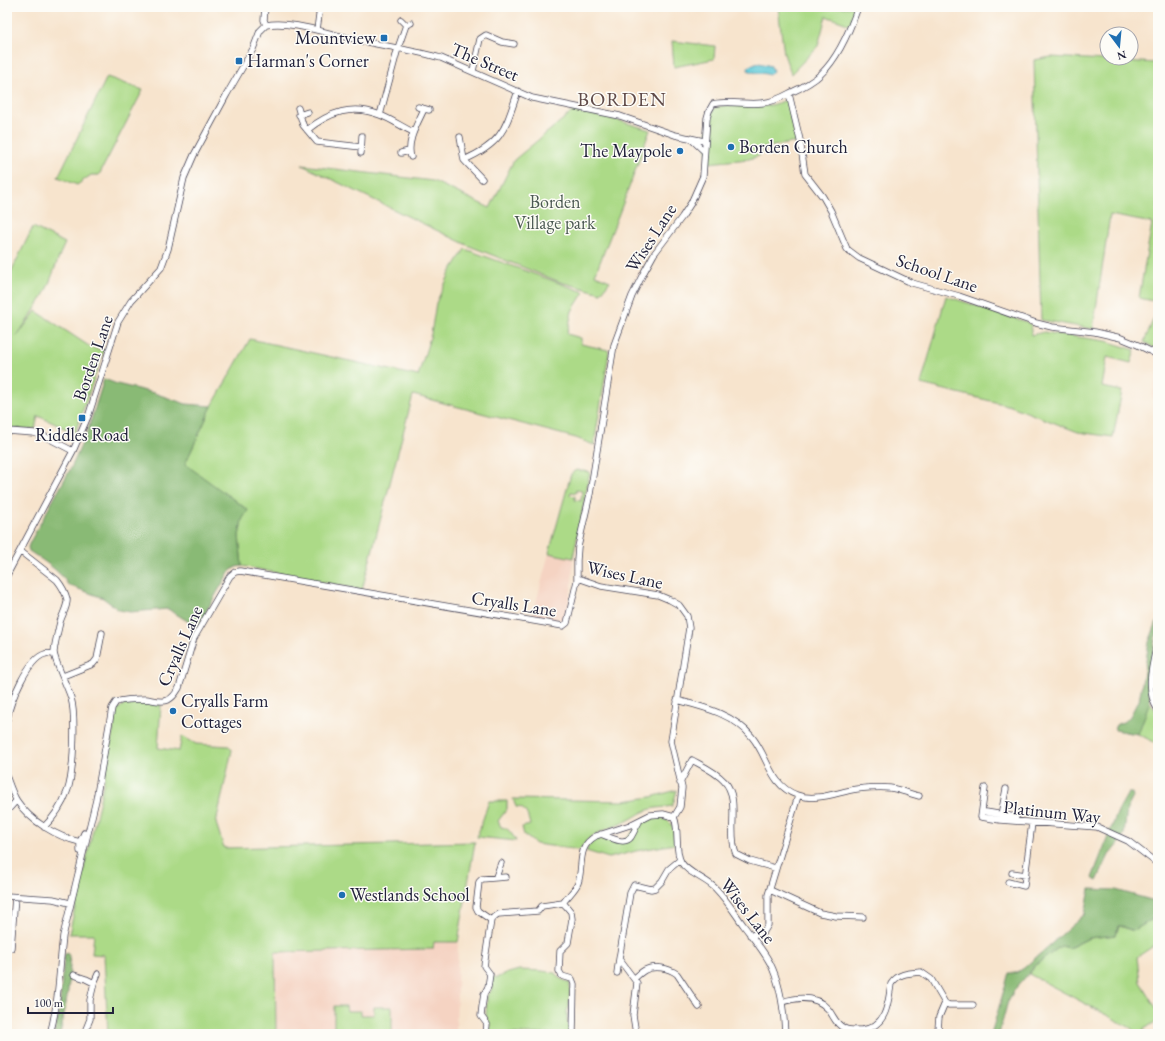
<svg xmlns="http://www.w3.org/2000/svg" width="1165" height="1041" viewBox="0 0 1165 1041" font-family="'EB Garamond',serif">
<rect width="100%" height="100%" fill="#fdfcf7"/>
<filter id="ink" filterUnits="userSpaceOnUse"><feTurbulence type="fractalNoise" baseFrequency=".025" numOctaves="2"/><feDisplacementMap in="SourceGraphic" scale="8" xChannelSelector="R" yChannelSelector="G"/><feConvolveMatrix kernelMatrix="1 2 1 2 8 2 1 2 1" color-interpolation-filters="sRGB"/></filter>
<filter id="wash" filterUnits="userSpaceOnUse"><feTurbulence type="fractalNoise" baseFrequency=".012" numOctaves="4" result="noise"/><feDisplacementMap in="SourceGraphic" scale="16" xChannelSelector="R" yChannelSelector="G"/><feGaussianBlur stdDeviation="0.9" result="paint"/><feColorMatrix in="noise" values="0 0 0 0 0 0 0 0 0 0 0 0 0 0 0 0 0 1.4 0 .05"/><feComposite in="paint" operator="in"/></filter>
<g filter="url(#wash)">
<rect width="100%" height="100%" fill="#f7e4cd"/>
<path fill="#f5d3c2" d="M 1158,381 L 1158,410 L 1153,397 L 1156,383 Z
M 549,553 L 573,558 L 572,585 L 566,618 L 561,622 L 532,618 Z
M 475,842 L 458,942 L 456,1034 L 108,1034 L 104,955 Z"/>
<path fill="#acda87" stroke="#677e61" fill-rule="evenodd" d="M 778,7 L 855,7 L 850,25 L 826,16 L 818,46 L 791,74 L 784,54 Z
M 672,41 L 715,46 L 714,59 L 674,67 Z
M 1051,57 L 1158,63 L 1158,302 L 1139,298 L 1152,223 L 1110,215 L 1093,329 L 1041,320 L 1034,60 Z
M 107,77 L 143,90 L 99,175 L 91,175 L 77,185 L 58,177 Z
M 786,100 L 790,103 L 791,120 L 797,142 L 763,148 L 759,156 L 749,159 L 708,163 C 706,146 705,123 714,108 C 732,101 752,109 771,105 C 776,104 781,102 786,100 Z
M 573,111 L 617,120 L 650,130 L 627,193 L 595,275 L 610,281 L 601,293 L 560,282 L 467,245 L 302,165 L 433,181 L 490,208 L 514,160 Z
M 33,227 L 65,243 C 58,257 54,272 48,286 C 40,304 27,320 17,336 L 36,311 L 92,348 L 104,350 L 75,433 L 38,416 L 35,429 L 7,428 L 7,280 Z
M 465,249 L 584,292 L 572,311 L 567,334 L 581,338 L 581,344 L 608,350 L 609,353 L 594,445 L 576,438 L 413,395 L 362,590 L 242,566 L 239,536 L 242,520 L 185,464 L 212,406 L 250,339 L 418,376 L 431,334 L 436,303 L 451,271 Z
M 946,296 L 1027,322 L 1031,325 L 1031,335 L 1044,332 L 1106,341 L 1135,350 L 1131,363 L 1107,357 L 1102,387 L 1122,391 L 1113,437 L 1078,432 L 1011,406 L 921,384 Z
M 1158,308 L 1158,350 L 1144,342 Z
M 576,470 L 590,472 L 573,558 L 549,553 L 571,474 ZM 576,490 L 582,491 L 581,501 L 575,500 L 575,496 L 570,495 L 571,492 L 576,493 Z
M 136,702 L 161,705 L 158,748 L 179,751 L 182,736 L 196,744 L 229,746 L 232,750 L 216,823 L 224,848 L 475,842 L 458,942 L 434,942 L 433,949 L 275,952 L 276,1034 L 108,1034 L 104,955 L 92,954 L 94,934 L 69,934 L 101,795 L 117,710 L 126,703 Z
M 1150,702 L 1158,714 L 1158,718 L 1154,722 L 1158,726 L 1158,744 L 1138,734 L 1125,732 Z
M 677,790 L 674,801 L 672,806 C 664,808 655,807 648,810 C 641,812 635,817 629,820 C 610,830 591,830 580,850 L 536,844 L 524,835 L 522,827 L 530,825 C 528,816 526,807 516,807 L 513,799 L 624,801 L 651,797 Z
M 489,801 L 507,801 L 507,809 L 498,821 L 501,827 C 509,828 512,834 516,841 L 477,837 Z
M 655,816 L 663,817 L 663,819 C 677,823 672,832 675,844 L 636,851 L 609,858 L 586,851 L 592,840 L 601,837 L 624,842 L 644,819 Z
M 1156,917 L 1158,923 L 1158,943 L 1137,957 L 1140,982 L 1158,1011 L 1158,1020 L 1143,1030 L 1149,1034 L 1136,1034 L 1131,1028 L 1029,974 L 1037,964 L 1061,945 L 1069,948 L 1089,938 L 1116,935 L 1119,926 L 1123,927 L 1133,931 Z
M 519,970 L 542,971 L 555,973 L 559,978 L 570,983 L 569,1007 L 567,1011 L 567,1021 L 569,1025 L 570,1034 L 490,1034 L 490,1024 L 486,1017 L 487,996 L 491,991 L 493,975 L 496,978 L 508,973 Z
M 334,1006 L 346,1006 L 347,1011 L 361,1011 L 361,1015 L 374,1015 L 374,1007 L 392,1007 L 392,1034 L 334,1034 Z"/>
<path fill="#89ba74" stroke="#566e58" d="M 104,379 L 117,384 L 154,393 L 186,404 L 212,406 L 185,464 L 248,510 L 242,520 L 239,536 L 242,566 L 236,567 L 229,572 L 197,627 L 168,609 L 130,612 L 119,610 L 103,598 L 68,585 C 63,573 41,559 29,551 L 28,547 L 30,542 L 72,466 L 88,430 Z
M 1158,619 L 1158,632 L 1155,638 L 1149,685 L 1150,702 L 1138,734 L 1115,730 L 1117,724 C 1133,720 1130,712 1139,701 L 1149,642 Z
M 1158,656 L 1158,704 C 1151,691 1154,670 1158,656 Z
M 1128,793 L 1132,793 L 1133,797 L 1127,809 L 1124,834 L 1118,844 L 1109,855 L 1097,881 L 1092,878 L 1118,811 Z
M 1090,889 L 1116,890 L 1158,902 L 1158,923 L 1156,917 L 1133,931 L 1122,926 L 1118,926 L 1116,935 L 1089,938 L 1069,948 L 1061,946 L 1037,964 L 1015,989 L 1008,1001 L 999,1034 L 991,1034 L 1009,973 L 1016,973 L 1024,968 L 1085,914 Z
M 68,953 C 74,969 64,1015 60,1034 L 54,1034 L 59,1014 L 64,957 L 65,954 Z"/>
<path fill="#5ec9d7" stroke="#407689" d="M 759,63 L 771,66 L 773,71 L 769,75 C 762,72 754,74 748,70 L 749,66 Z"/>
</g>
<g filter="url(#ink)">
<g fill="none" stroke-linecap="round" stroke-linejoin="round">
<g stroke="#423f51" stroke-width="7">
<path id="minor" d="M 265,7 L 264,20 L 266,25
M 401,20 L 406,25 L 411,23
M 266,25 C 291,20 328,34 354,39 C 383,46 412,50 441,58 L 532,98 L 620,116 L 675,135 L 704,141
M 317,30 L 320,7
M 473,71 L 480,39 L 486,35 L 502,42 L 514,44
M 789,94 L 800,140 L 805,174 L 823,197 L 831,211 L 847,249 L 859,258 L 912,283 L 959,296 L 1036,323 L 1052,327 L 1095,332 L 1121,338 L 1138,345 L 1158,355
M 418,107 L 429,110
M 298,108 L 303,125 L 317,142 L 361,147
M 299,115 L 308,112
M 380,115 L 398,48 L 406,25
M 307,130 C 330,112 352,104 380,115 C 391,119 402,127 413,132
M 460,137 L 464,160 L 482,179
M 690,138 L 704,151
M 361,153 L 362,136
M 401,153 L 409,151
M 411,157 C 406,141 418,123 424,109
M 464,160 C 503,143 505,129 518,91
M 7,431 L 34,433 L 44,436 L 73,451
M 20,551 L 57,580 C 61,585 65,591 67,599 C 68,606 62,615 60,622 C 58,631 55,642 54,652 C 54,660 68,688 71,698 C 76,715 74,775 67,792 C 62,806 54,817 44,827
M 7,575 L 73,451 L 89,414 L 118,322 L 131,301 L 161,268 L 168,249 L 184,178 L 194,155 L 227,94 L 253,49 L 260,31 L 266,25
M 1158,640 C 1153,663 1144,689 1158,710
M 63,676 L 93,664 L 97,659 L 102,633
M 677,700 C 704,707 734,714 752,737 C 768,756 770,786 797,795 C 816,802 837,792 857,789 C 867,788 880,787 890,788 C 899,789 910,794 919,796
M 7,719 C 10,703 27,659 45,654 C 47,653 51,654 54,654
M 7,778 C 10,786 13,795 17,801 C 30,821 57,837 80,842
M 680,783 L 692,760 C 703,766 716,772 724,781 C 741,798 727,832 736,854 L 750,861 L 775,868
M 985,788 L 981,817 L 1000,820 L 1097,827 L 1128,841 L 1158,864
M 7,811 L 16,801
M 986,812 L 1016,817
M 674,817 L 680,807 L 682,788 L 671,741 L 689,628 L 687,616 L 679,605 L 670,600 L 658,595 L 601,586 L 581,579 L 577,581 L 577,560 L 578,547 L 590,494 L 614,345 L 632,296 L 644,272 L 654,254 L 682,217 L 691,203 L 703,176 L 707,118 L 709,111 L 713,104 C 729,100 745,105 762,103 C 772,102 781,98 790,93 C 801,88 813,82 821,74 C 839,57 850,30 858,7
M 674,817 C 680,831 674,849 681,862 C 687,873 707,879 716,889 C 727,900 735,914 744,926 C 753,938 763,950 770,963 C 781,985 784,1010 785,1034
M 1000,820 L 1006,789
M 601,834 C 609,837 625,846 631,837 C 634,832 636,827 639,822
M 80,851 L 80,842 L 84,833
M 1012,873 L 1026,875
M 496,877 L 501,863
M 1008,882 L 1024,886 L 1032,823
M 770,890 L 820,913 L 836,916 L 863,917
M 7,896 L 53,899 L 70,903
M 491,920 L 478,911 L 476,907 L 479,882 L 482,879 L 506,877
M 750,935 L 763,933 L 768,925 L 768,895 L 798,796
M 11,948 L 15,897
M 617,973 L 619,959
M 74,975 L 86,979 L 94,983 L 90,1000 L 90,1019 L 84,1034
M 634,979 C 637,976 641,972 645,970 C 654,965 669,968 677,974 L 699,1007
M 94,983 L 98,974
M 782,1002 C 798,997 816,995 828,1009 C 834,1016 835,1024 844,1028 C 849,1031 856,1030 862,1030 C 887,1026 888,1004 891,984 C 898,973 909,973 921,972 L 931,979 L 945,1003 L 949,1005 L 973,1005
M 938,1029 L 939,1017 L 945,1003
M 50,1034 C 59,1002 59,969 63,936 L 96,800 L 112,708 L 116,702 C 126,699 136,699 146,699 C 153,700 162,703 168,700 C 174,697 176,693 179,688 L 194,638 L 230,576 L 235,572 L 240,571 L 563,626 L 567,623 L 577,581
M 486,1034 L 487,1024 L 481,1016 L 482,1007 L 484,994 L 488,987 L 490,974 L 484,966 L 491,920 L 495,916 L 498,914 L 538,911 L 542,906 L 563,903
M 573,1034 L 574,984 L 572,979 L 562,976 L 559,971 L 560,951 L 568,943 L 572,919 L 571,912 L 566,906 L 563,903 C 567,897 576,889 578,883 C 584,865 576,847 596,836 L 630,825 L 650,815 L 663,814 L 674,817
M 636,1034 L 633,1015 L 637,983 L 619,959 L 630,893 L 634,885 L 651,889 L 655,888 L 662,881 L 669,869 L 680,860"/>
</g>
<use href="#minor" stroke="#fff" stroke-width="5.5"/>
</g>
</g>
<g fill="#1f6fb2" stroke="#fdfcf7" stroke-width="1.5">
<rect x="380" y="34" width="8" height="8" rx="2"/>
<rect x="235" y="57" width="8" height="8" rx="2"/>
<circle cx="731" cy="147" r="4"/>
<circle cx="680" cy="151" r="4"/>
<rect x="78" y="414" width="8" height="8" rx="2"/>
<circle cx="173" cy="711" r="4"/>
<circle cx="342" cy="895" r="4"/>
</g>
<g text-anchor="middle" stroke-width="3" stroke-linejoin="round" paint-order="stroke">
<g font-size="18" fill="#22223b" stroke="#fdfcf7" text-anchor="start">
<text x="376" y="44" text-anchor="end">Mountview</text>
<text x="247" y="67">Harman's Corner</text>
<text x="739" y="153">Borden Church</text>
<text x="672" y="157" text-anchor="end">The Maypole</text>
<text x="82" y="441" text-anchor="middle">Riddles Road</text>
<text x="181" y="707">Cryalls Farm<tspan x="181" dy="21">Cottages</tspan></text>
<text x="350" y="901">Westlands School</text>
</g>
<g font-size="18" fill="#22223b" stroke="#fdfcf7">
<text transform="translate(485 62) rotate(23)" y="6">The Street</text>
<text transform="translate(651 238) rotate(-57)" y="6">Wises Lane</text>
<text transform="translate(937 273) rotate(19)" y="6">School Lane</text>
<text transform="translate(93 358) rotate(-71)" y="6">Borden Lane</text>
<text transform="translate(625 575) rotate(12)" y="6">Wises Lane</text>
<text transform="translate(514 604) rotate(9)" y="6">Cryalls Lane</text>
<text transform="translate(180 646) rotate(-66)" y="6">Cryalls Lane</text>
<text transform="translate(1052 812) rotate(6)" y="6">Platinum Way</text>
<text transform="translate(748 911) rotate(52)" y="6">Wises Lane</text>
</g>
<g font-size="18" fill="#4b5952" stroke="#fdfcf7">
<text x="555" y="208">Borden<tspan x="555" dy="21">Village park</tspan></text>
</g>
<g font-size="20" letter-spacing="1" fill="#604b49" stroke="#fdfcf7">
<text x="622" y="106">BORDEN</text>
</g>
</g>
<rect width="1165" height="1041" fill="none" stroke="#fdfcf7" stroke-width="24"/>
<g transform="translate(1119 46) rotate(164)"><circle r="19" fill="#fdfcf7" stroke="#a5a5ac"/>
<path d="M0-3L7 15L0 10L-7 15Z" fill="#1f6fb2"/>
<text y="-6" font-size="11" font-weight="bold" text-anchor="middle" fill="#22223b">N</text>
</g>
<path d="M28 1007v6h85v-6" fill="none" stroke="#22223b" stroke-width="2"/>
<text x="34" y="1007" font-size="12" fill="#22223b" stroke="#fdfcf7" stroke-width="3" paint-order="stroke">100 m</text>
</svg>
